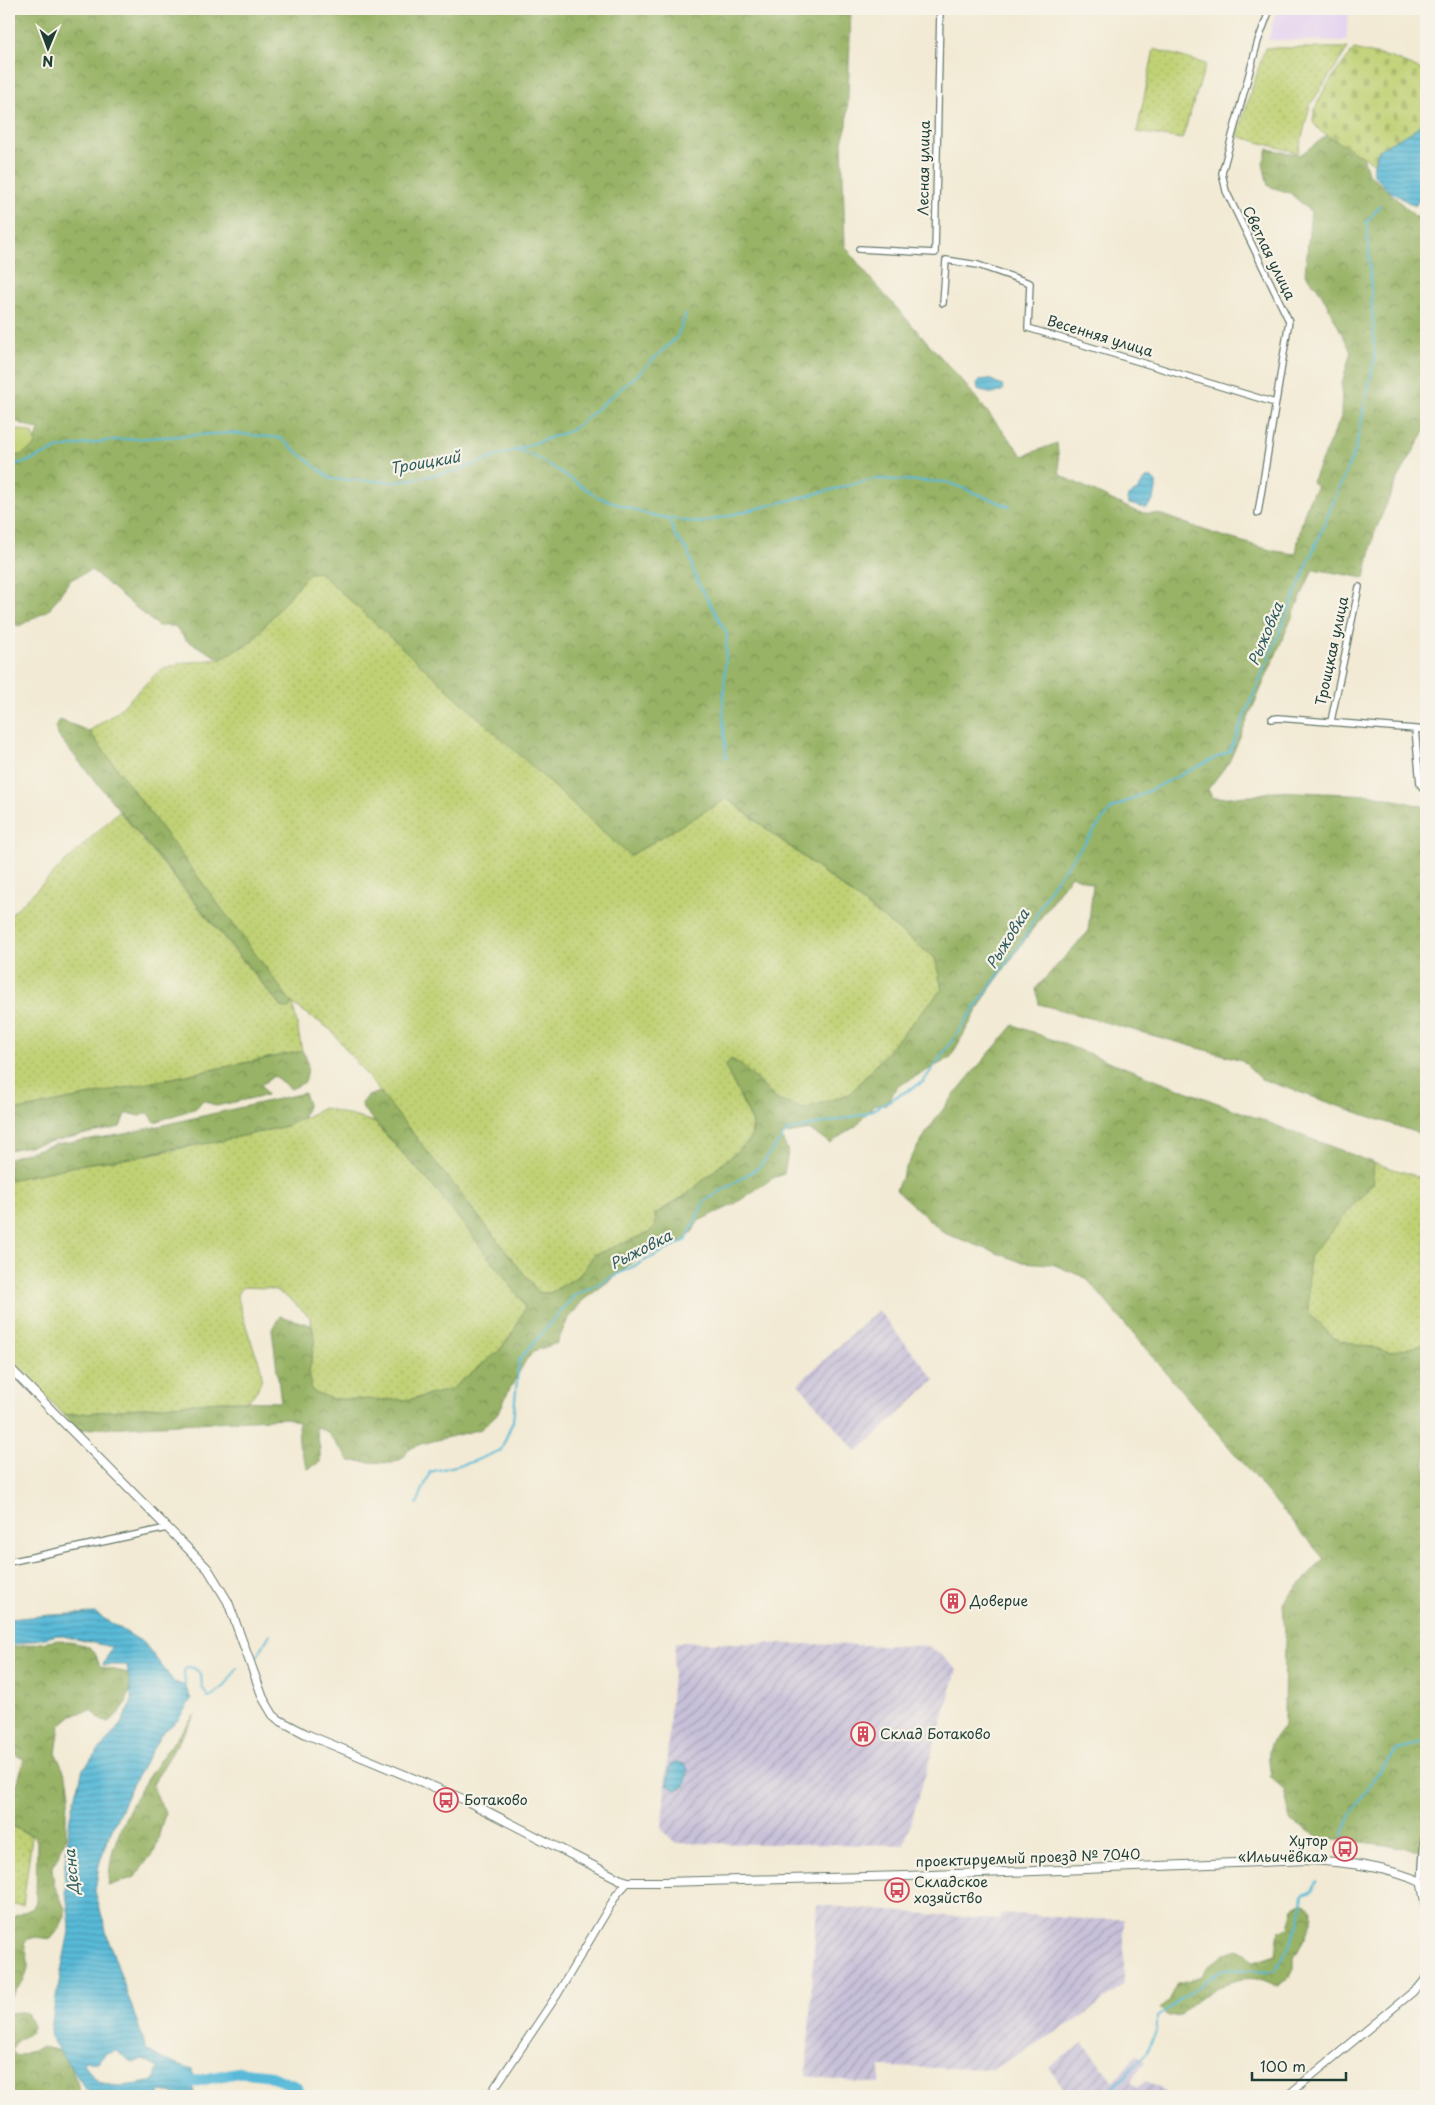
<svg xmlns="http://www.w3.org/2000/svg" width="1435" height="2105" viewBox="0 0 1435 2105" font-family="'Playpen Sans',sans-serif">
<defs>
<pattern id="industrial-furrows" width="10" height="10" patternUnits="userSpaceOnUse" patternTransform="scale(1.25)"><rect width="10" height="10" fill="#c7c0d9"/><path d="M-1 1l2-2M0 10L10 0M9 11l2-2" fill="none" stroke="#a19db1"/></pattern>
<pattern id="green-dots" width="8" height="8" patternUnits="userSpaceOnUse" patternTransform="scale(1.25)"><rect width="8" height="8" fill="#c0d174"/><path d="M2 2h.1M6 6h.1" fill="none" stroke="#a5b465" stroke-width="1.8" stroke-linecap="round"/></pattern>
<pattern id="forest-crowns" width="20" height="18" patternUnits="userSpaceOnUse" patternTransform="scale(1.25)"><rect width="20" height="18" fill="#98b366"/><path d="M2 6a3 3 0 1 1 6 0M12 15a3 3 0 1 1 6 0" fill="none" stroke="#7b9355"/></pattern>
<pattern id="cemetery-stones" width="16" height="16" patternUnits="userSpaceOnUse" patternTransform="scale(1.25)"><rect width="16" height="16" fill="#c0d174"/><path d="M2 7V4a2 2 0 0 1 4 0v3zM10 15v-3a2 2 0 0 1 4 0v3z" fill="#a5b465"/></pattern>
<pattern id="water-rules" width="6" height="5" patternUnits="userSpaceOnUse" patternTransform="scale(1.25)"><rect width="6" height="5" fill="#59bad8"/><path d="M0 2.5h6" fill="none" stroke="#4998b0"/></pattern>
</defs>
<rect width="100%" height="100%" fill="#f7f3e8"/>
<filter id="ink" filterUnits="userSpaceOnUse"><feTurbulence type="fractalNoise" baseFrequency=".02" numOctaves="2"/><feDisplacementMap in="SourceGraphic" scale="10" xChannelSelector="R" yChannelSelector="G"/><feConvolveMatrix kernelMatrix="1 2 1 2 8 2 1 2 1" color-interpolation-filters="sRGB"/></filter>
<filter id="wash" filterUnits="userSpaceOnUse"><feTurbulence type="fractalNoise" baseFrequency=".0096" numOctaves="4" result="noise"/><feDisplacementMap in="SourceGraphic" scale="20" xChannelSelector="R" yChannelSelector="G"/><feGaussianBlur stdDeviation="1.12" result="paint"/><feColorMatrix in="noise" values="0 0 0 0 0 0 0 0 0 0 0 0 0 0 0 0 0 1.4 0 .05"/><feComposite in="paint" operator="in"/></filter>
<g filter="url(#wash)">
<rect width="100%" height="100%" fill="#f2ead4"/>
<path fill="#e5d3f1" d="M 1277,9 L 1349,9 L 1346,41 L 1268,40 Z"/>
<path fill="url(#industrial-furrows)" d="M 878,1310 L 935,1380 L 857,1452 L 798,1384 Z
M 675,1642 L 928,1646 L 940,1654 L 957,1670 L 904,1845 L 675,1843 L 662,1829 Z
M 817,1905 L 1000,1920 L 1001,1913 L 1083,1919 L 1124,1919 L 1124,1984 L 1082,2017 L 993,2069 L 880,2067 L 879,2084 L 806,2076 Z
M 1083,2043 L 1114,2082 L 1137,2054 L 1145,2062 L 1130,2081 L 1137,2089 L 1146,2081 L 1160,2087 L 1168,2096 L 1069,2096 L 1049,2067 Z"/>
<path fill="url(#green-dots)" stroke="#708754" d="M 1265,48 L 1348,48 L 1310,105 L 1298,153 L 1237,136 Z
M 1154,49 L 1206,64 L 1182,139 L 1137,132 Z
M 319,572 L 711,809 L 726,798 L 935,958 L 942,989 L 851,1093 L 804,1110 L 777,1100 L 739,1063 L 725,1066 L 753,1123 L 751,1139 L 686,1195 L 655,1214 L 656,1225 L 648,1233 L 594,1255 L 580,1275 L 550,1293 L 539,1293 L 331,1030 L 293,1004 L 302,1051 L 9,1112 L 9,916 L 119,811 L 282,1008 L 292,1004 L 89,731 L 117,712 L 160,670 L 181,663 L 221,659 L 251,642 L 309,573 Z
M 324,1108 L 374,1122 L 440,1194 L 521,1299 L 525,1308 L 514,1331 L 499,1351 L 450,1390 L 408,1400 L 332,1399 L 312,1391 L 309,1371 L 315,1339 L 310,1317 L 291,1300 L 277,1291 L 268,1288 L 243,1287 L 237,1294 L 239,1302 C 243,1317 247,1330 252,1344 C 262,1369 269,1380 248,1401 L 219,1401 L 64,1415 L 9,1358 L 9,1180 L 90,1163 L 131,1158 L 248,1135 L 286,1126 Z
M 1374,1163 L 1426,1179 L 1426,1344 L 1390,1352 L 1335,1339 L 1308,1313 L 1309,1257 L 1372,1184 Z
M 9,1825 L 32,1836 L 23,1905 L 9,1905 Z"/>
<path fill="url(#forest-crowns)" stroke="#5c784d" d="M 9,9 L 851,9 L 847,126 L 842,141 L 845,246 L 868,276 L 964,383 L 1023,456 L 1057,443 L 1060,475 L 1137,512 L 1162,515 L 1215,534 L 1274,551 L 1296,554 C 1300,530 1303,507 1317,486 L 1312,482 L 1341,417 L 1342,384 L 1351,351 L 1320,291 L 1305,274 L 1311,212 L 1290,193 L 1268,186 L 1263,163 L 1268,149 L 1300,155 L 1329,134 L 1362,153 L 1368,173 L 1415,216 L 1426,218 L 1426,287 L 1424,293 L 1426,297 L 1426,429 L 1396,482 L 1374,534 L 1365,578 L 1313,569 L 1229,762 L 1208,789 L 1212,798 L 1252,796 L 1274,791 L 1373,795 L 1426,807 L 1426,1136 L 1261,1079 L 1242,1060 L 1039,1004 L 1036,988 L 1088,932 L 1093,884 L 1071,875 L 987,993 L 950,1058 L 898,1086 L 885,1105 L 874,1105 L 856,1126 L 830,1143 L 810,1130 L 780,1135 L 788,1151 L 784,1174 L 773,1178 L 733,1205 L 698,1221 L 693,1231 L 686,1240 L 667,1249 L 641,1254 L 621,1272 L 582,1301 L 567,1321 L 557,1343 L 534,1351 L 526,1360 L 509,1390 L 499,1412 L 481,1429 L 421,1444 L 409,1449 L 403,1458 L 392,1463 L 350,1461 L 327,1432 L 315,1426 L 320,1449 L 320,1462 L 308,1469 L 299,1445 L 298,1422 L 287,1418 L 87,1429 L 77,1431 C 71,1427 70,1421 64,1415 L 219,1401 L 281,1402 L 272,1329 L 280,1316 L 311,1325 L 315,1339 L 309,1371 L 312,1391 L 332,1399 L 408,1400 L 450,1390 L 499,1351 L 514,1331 L 525,1308 L 521,1299 L 440,1194 L 363,1109 L 362,1103 L 368,1096 L 380,1092 L 539,1293 L 550,1293 L 580,1275 L 594,1255 L 648,1233 L 656,1225 L 655,1214 L 686,1195 L 751,1139 L 753,1123 L 725,1066 L 731,1059 L 739,1063 L 777,1100 L 804,1109 L 851,1093 L 942,989 L 935,958 L 727,798 L 630,856 L 319,572 L 309,573 L 251,642 L 221,659 L 186,640 L 175,626 L 158,626 L 91,570 L 70,580 L 49,610 L 19,626 L 9,622 L 9,456 L 17,455 L 35,443 L 39,430 L 9,419 Z
M 60,720 L 89,731 L 292,1003 L 289,1008 L 283,1008 L 59,737 L 55,727 Z
M 1014,1025 L 1374,1163 L 1372,1184 L 1309,1257 L 1308,1313 L 1335,1339 L 1390,1352 L 1426,1344 L 1426,1854 L 1404,1847 L 1319,1837 L 1291,1821 L 1284,1789 L 1271,1778 C 1268,1752 1265,1747 1284,1726 L 1285,1636 L 1283,1603 L 1324,1559 L 1086,1278 L 1052,1264 L 1021,1262 L 944,1233 L 896,1190 C 921,1127 970,1076 1014,1025 Z
M 302,1051 C 310,1060 308,1071 305,1082 L 291,1089 L 274,1076 L 261,1085 L 267,1095 L 216,1106 L 203,1100 L 196,1108 L 155,1122 L 148,1112 L 140,1116 L 132,1114 L 125,1114 L 120,1127 L 9,1150 L 9,1112 Z
M 304,1093 L 308,1104 L 302,1118 L 286,1126 L 216,1142 L 170,1149 L 131,1158 L 90,1163 L 9,1180 L 9,1158 L 56,1144 L 119,1135 Z
M 59,1640 C 69,1642 88,1644 94,1652 C 98,1657 97,1662 101,1667 L 128,1673 C 134,1693 125,1710 109,1722 L 102,1721 L 92,1710 L 72,1715 L 60,1725 L 56,1754 L 68,1780 L 70,1795 L 66,1810 L 66,1838 L 52,1869 L 54,1884 L 65,1909 L 65,1916 L 59,1929 L 51,1939 L 36,1937 L 28,1939 L 24,1944 C 33,1970 27,1979 9,1998 L 9,1919 L 33,1908 L 36,1901 L 37,1842 L 34,1836 L 9,1825 L 9,1804 L 18,1781 L 24,1759 L 9,1752 L 9,1648 Z
M 195,1715 L 152,1785 L 165,1813 L 155,1850 L 135,1877 L 108,1886 C 110,1872 110,1857 115,1844 C 131,1795 163,1754 195,1715 Z
M 1303,1902 L 1310,1908 L 1313,1917 L 1305,1938 L 1294,1958 L 1294,1969 L 1289,1979 L 1279,1987 C 1272,1984 1264,1979 1257,1979 C 1229,1975 1198,1997 1180,2015 L 1168,2016 L 1160,2008 L 1169,2001 L 1178,1983 L 1202,1976 L 1208,1967 L 1224,1954 L 1235,1950 L 1246,1953 L 1254,1961 L 1276,1954 L 1279,1932 L 1289,1928 L 1294,1907 Z
M 21,2012 L 27,2013 L 33,2026 L 31,2033 C 21,2038 14,2040 12,2051 L 17,2056 L 43,2047 L 61,2051 L 65,2056 L 77,2082 L 79,2090 L 77,2096 L 9,2096 L 9,2013 Z"/>
<path fill="url(#cemetery-stones)" stroke="#708754" d="M 1354,49 L 1392,58 L 1426,72 L 1426,119 L 1413,131 L 1378,150 L 1374,163 L 1320,131 L 1313,122 C 1314,96 1339,70 1354,49 Z"/>
<path fill="#c0d174" stroke="#708754" d="M 9,427 L 33,433 L 36,445 L 21,455 L 9,455 Z"/>
<path fill="url(#water-rules)" stroke="#3c7c86" fill-rule="evenodd" d="M 1426,119 L 1426,191 L 1415,206 L 1389,191 L 1373,174 L 1374,163 L 1378,150 L 1413,131 Z
M 989,379 L 1002,385 L 1003,390 C 994,396 987,393 978,389 L 977,384 L 979,380 Z
M 1146,478 L 1152,478 L 1156,482 C 1157,492 1154,504 1145,508 L 1129,504 L 1127,500 L 1128,496 L 1137,491 Z
M 95,1613 L 144,1643 L 174,1682 L 185,1686 L 191,1699 L 178,1720 L 162,1733 L 132,1785 L 107,1840 L 99,1865 L 95,1891 L 109,1942 L 147,2050 L 162,2059 L 193,2069 L 194,2096 L 159,2092 L 159,2096 L 95,2096 L 87,2091 L 50,2037 L 54,2008 L 70,1926 L 64,1873 L 70,1817 L 83,1769 L 121,1724 L 132,1701 L 127,1665 L 103,1665 L 112,1647 L 58,1635 L 9,1646 L 9,1619 L 51,1615 ZM 116,2051 L 133,2063 L 142,2059 L 158,2068 L 154,2081 C 124,2086 98,2095 83,2061 L 98,2063 L 105,2054 Z
M 675,1763 L 685,1764 L 688,1769 L 685,1786 L 676,1790 L 667,1785 L 670,1765 Z"/>
<g fill="none" stroke-linecap="round" stroke-linejoin="round">
<path stroke="#59bad8" stroke-width="2" d="M 517,450 L 534,456 L 556,469 L 598,497 L 649,515 L 699,523 L 874,479 L 947,482 L 1010,507
M 9,465 L 26,462 L 60,448 L 113,440 L 231,433 L 280,438 L 331,479 L 397,482 L 455,471 L 572,430 L 638,374 L 677,337 L 686,314
M 669,519 L 676,537 L 688,551 L 696,579 L 727,634 L 723,710 L 726,759
M 417,1504 L 430,1472 L 472,1462 L 501,1450 L 513,1421 L 519,1360 L 574,1296 L 686,1240 L 704,1202 L 759,1167 L 787,1131 L 865,1114 L 923,1082 L 1024,938 L 1052,885 L 1111,809 L 1230,751 L 1355,450 L 1375,356 L 1367,222 L 1380,205
M 254,1662 L 270,1634
M 185,1687 L 184,1671 L 187,1667 L 194,1668 L 201,1674 L 202,1687 L 209,1698 L 225,1686 L 237,1668
M 1342,1836 L 1351,1815 L 1374,1778 L 1398,1750 L 1426,1740
M 1106,2096 L 1147,2052 L 1157,2029 L 1157,2017 L 1222,1969 L 1273,1971 L 1286,1952 L 1300,1923 L 1303,1894 L 1312,1891 L 1318,1881"/>
<path stroke="#59bad8" stroke-width="11" d="M 179,2074 L 192,2082 L 240,2072 L 268,2075 L 297,2087 L 300,2096"/>
</g>
</g>
<g filter="url(#ink)">
<g fill="none" stroke-linecap="round" stroke-linejoin="round">
<g stroke="#697a6c" stroke-width="8">
<path id="minor" d="M 859,249 L 935,253 L 940,9
M 943,303 L 946,260 L 978,265 L 1030,283 L 1028,328 L 1275,403
M 1258,513 L 1289,321 L 1226,191 L 1222,173 L 1258,41 L 1270,9
M 1272,719 L 1278,718 L 1415,729
M 1331,721 L 1359,587
M 1426,730 L 1415,729 L 1420,784 L 1426,792
M 9,1562 L 167,1528
M 1421,1882 L 1426,1811"/>
</g>
<g stroke="#697a6c" stroke-width="9">
<path id="tertiary" d="M 1421,1882 L 1426,1911
M 489,2096 L 557,1995 L 617,1894 L 628,1882
M 1287,2096 L 1420,1986 L 1426,1978"/>
</g>
<g stroke="#697a6c" stroke-width="10">
<path id="secondary" d="M 9,1367 L 208,1569 L 228,1602 L 263,1698 L 273,1715 L 279,1720 L 306,1734 L 463,1799 L 619,1879 L 628,1882 L 663,1882 L 907,1876 L 1307,1860 C 1348,1862 1389,1867 1426,1884"/>
</g>
<use href="#minor" stroke="#fff" stroke-width="5.5"/>
<use href="#tertiary" stroke="#fff" stroke-width="7"/>
<use href="#secondary" stroke="#fff" stroke-width="8"/>
</g>
</g>
<defs>
<g id="building-ring" transform="scale(1.25)"><circle r="9.5" fill="#f7f3e8" stroke="#d1495b" stroke-width="1.5"/><path d="M-4-6H4V6H1V3H-1V6H-4ZM-2.5-4.3h1.7v1.8h-1.7ZM.8-4.3h1.7v1.8H.8ZM-2.5-1h1.7V.8h-1.7ZM.8-1h1.7V.8H.8Z" fill="#d1495b"/></g>
<g id="bus-ring" transform="scale(1.25)"><circle r="9.5" fill="#f7f3e8" stroke="#d1495b" stroke-width="1.5"/><path d="M-5-6H5V4H4V6H2V4H-2V6H-4V4H-5ZM-3.5-4V0h7V-4ZM-3.5 1.2v1.5H-2V1.2ZM2 1.2v1.5H3.5V1.2Z" fill="#d1495b"/></g>
</defs>
<g fill-rule="evenodd">
<use href="#building-ring" x="953" y="1601"/>
<use href="#building-ring" x="863" y="1734"/>
<use href="#bus-ring" x="446" y="1800"/>
<use href="#bus-ring" x="1345" y="1849"/>
<use href="#bus-ring" x="897" y="1890"/>
</g>
<g text-anchor="middle" stroke-width="4.5" stroke-linejoin="round" paint-order="stroke">
<g font-size="14" fill="#1f3d34" stroke="#f7f3e8">
<text transform="translate(924 168) rotate(-89)" y="5">Лесная улица</text>
<text transform="translate(1269 253) rotate(64)" y="5">Светлая улица</text>
<text transform="translate(1100 336) rotate(17)" y="5">Весенняя улица</text>
<text transform="translate(1332 651) rotate(-78)" y="5">Троицкая улица</text>
<text transform="translate(1028 1858) rotate(-2)" y="5">проектируемый проезд № 7040</text>
</g>
<g font-size="14" fill="#1f3d34" stroke="#f7f3e8" text-anchor="start">
<text x="970" y="1606">Доверие</text>
<text x="880" y="1739">Склад Ботаково</text>
<text x="464" y="1805">Ботаково</text>
<text x="1328" y="1846" text-anchor="end">Хутор<tspan x="1328" dy="16">«Ильичёвка»</tspan></text>
<text x="914" y="1887">Складское<tspan x="914" dy="16">хозяйство</tspan></text>
</g>
<g font-size="15" font-style="italic" fill="#2e5c5d" stroke="#f7f3e8">
<text transform="translate(425 463) rotate(-10)" y="5">Троицкий</text>
<text transform="translate(1266 634) rotate(-67)" y="5">Рыжовка</text>
<text transform="translate(1008 939) rotate(-58)" y="5">Рыжовка</text>
<text transform="translate(641 1250) rotate(-27)" y="5">Рыжовка</text>
<text transform="translate(72 1872) rotate(-95)" y="5">Десна</text>
</g>
</g>
<rect width="1435" height="2105" fill="none" stroke="#f7f3e8" stroke-width="30"/>
<g transform="translate(48 48) rotate(181)" stroke="#f7f3e8" stroke-width="4" paint-order="stroke">
<path d="M0-4L9 19L0 12L-9 19Z" fill="#1f3d34"/>
<text y="-8" font-size="14" font-weight="bold" text-anchor="middle" fill="#1f3d34">N</text>
</g>
<path d="M1252 2072v8h94v-8" fill="none" stroke="#1f3d34" stroke-width="2.5"/>
<text x="1260" y="2072" font-size="15" fill="#1f3d34" stroke="#f7f3e8" stroke-width="4" paint-order="stroke">100 m</text>
</svg>
